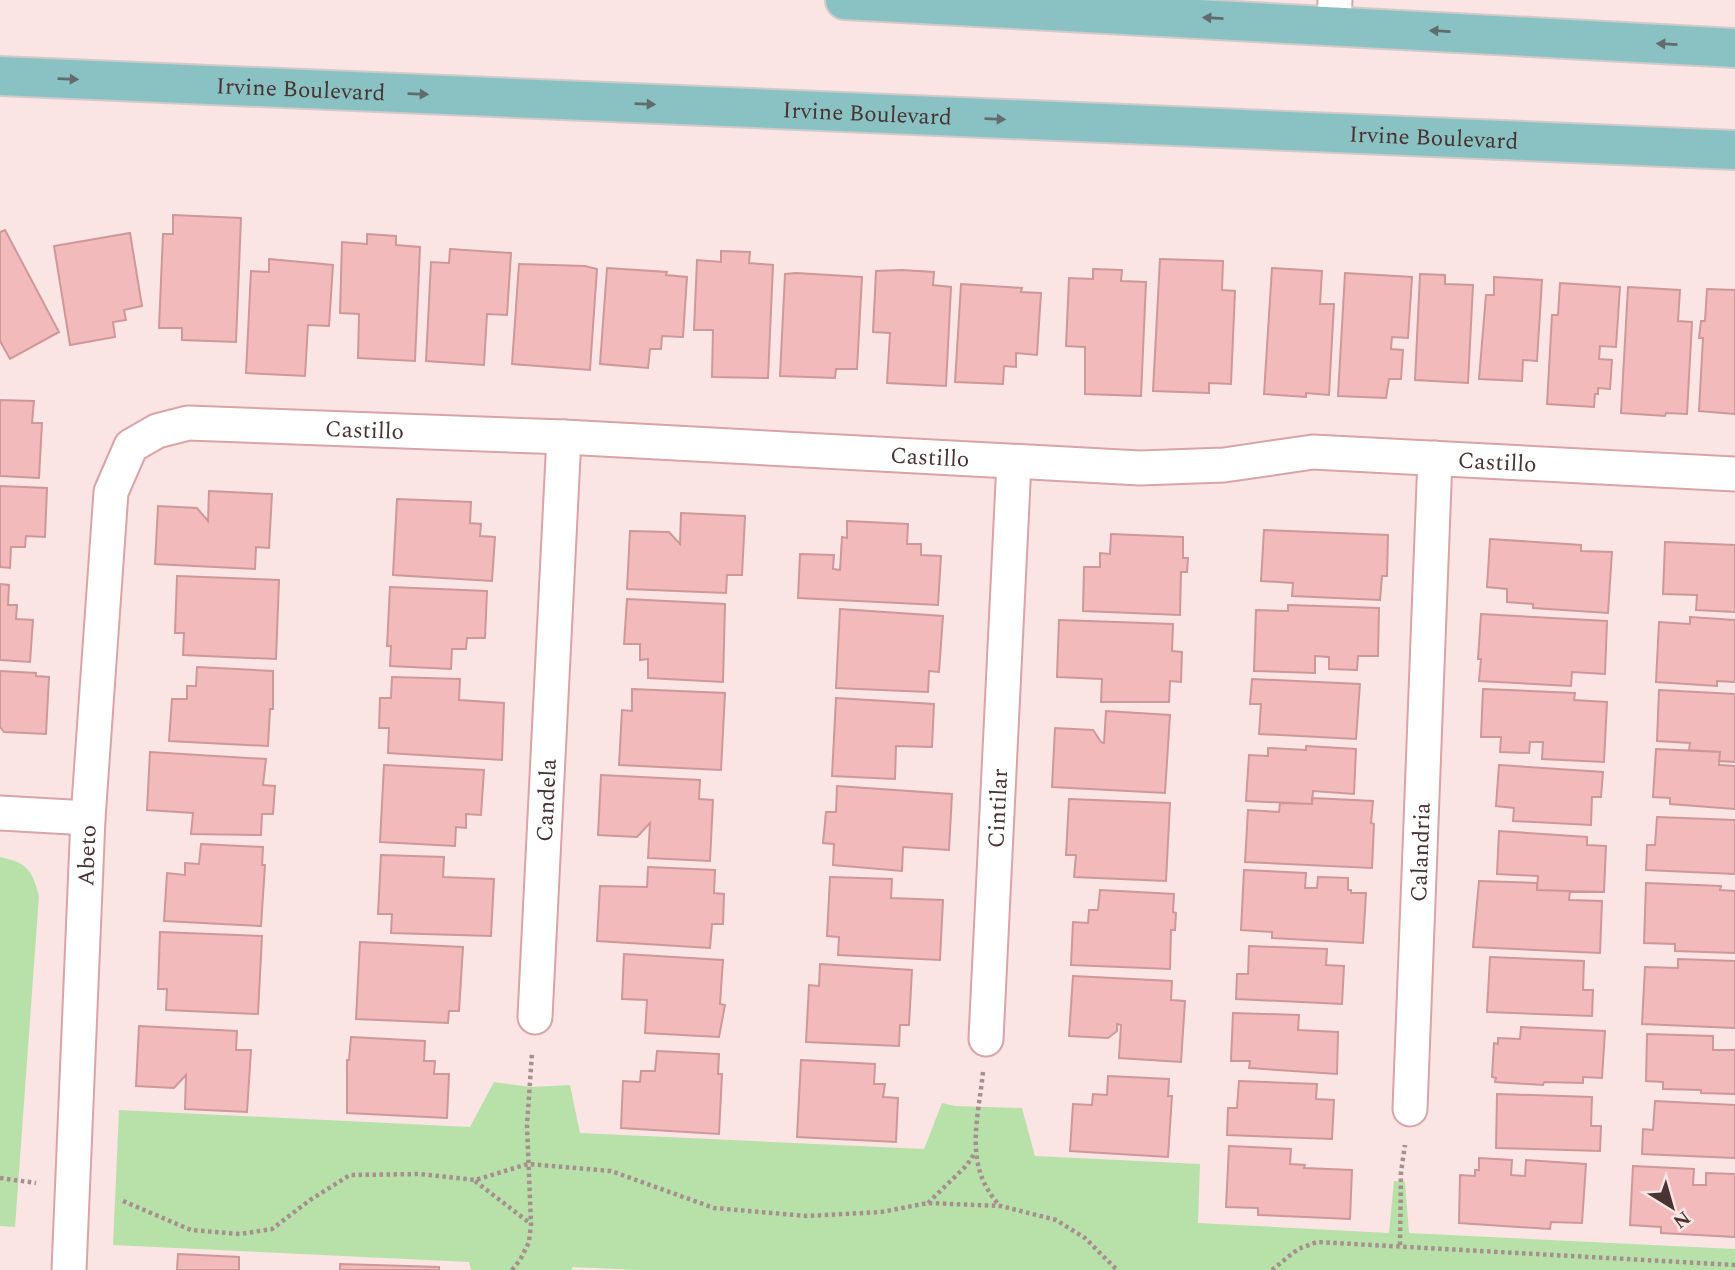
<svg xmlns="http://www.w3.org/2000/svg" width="1735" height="1270" viewBox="0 0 1735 1270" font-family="Spectral,serif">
<rect width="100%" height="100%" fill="#fbe4e4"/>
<path fill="#b8e1a9" d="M 0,857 C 27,863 32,869 39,896 L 15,1227 L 0,1226 Z
M 494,1082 L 531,1087 L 570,1085 L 580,1133 L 924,1149 L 942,1103 L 955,1106 L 1022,1108 L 1035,1156 L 1200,1164 L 1198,1223 L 1389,1233 L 1394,1181 L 1405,1182 L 1409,1233 L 1735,1249 L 1735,1270 L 639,1270 L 573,1267 L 571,1270 L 471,1270 L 469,1262 L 113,1245 L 119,1110 L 470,1127 Z"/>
<path fill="#f2babb" stroke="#ce9899" stroke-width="2" d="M 173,215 L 241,218 L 236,342 L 182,340 L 182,328 L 159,328 L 163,234 L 173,234 Z
M 5,230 L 59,332 L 10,359 L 0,341 L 0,232 Z
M 130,233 L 142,306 L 124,310 L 126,320 L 113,322 L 115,337 L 70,345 L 54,246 Z
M 367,234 L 396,236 L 396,245 L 420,247 L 415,361 L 358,358 L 359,314 L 340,313 L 342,242 L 367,244 Z
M 450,249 L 511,253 L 507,315 L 487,314 L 484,365 L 426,361 L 431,262 L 449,263 Z
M 721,251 L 750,252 L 749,263 L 773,265 L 768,378 L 712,377 L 713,330 L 694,330 L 697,260 L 721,262 Z
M 269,259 L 333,265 L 329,326 L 308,325 L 305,376 L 246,373 L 251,271 L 269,272 Z
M 1160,259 L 1223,261 L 1222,290 L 1235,291 L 1231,384 L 1209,383 L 1209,393 L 1153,391 Z
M 519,264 L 585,266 L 597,269 L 590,370 L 512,364 Z
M 607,268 L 667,272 L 666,275 L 687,277 L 683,337 L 662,336 L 661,349 L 650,349 L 648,368 L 600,364 Z
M 1272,268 L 1322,271 L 1320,304 L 1334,304 L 1329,395 L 1306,393 L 1306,397 L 1264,394 Z
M 1093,269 L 1122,270 L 1121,281 L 1146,282 L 1141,396 L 1085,394 L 1085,347 L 1066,346 L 1069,278 L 1093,279 Z
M 902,270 L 934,272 L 933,285 L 951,287 L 946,386 L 887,383 L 890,333 L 873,332 L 876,271 Z
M 796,273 L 862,277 L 857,369 L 836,369 L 835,378 L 780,376 L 785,274 Z
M 1345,273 L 1412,277 L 1408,338 L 1392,337 L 1391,349 L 1403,350 L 1401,379 L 1389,379 L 1386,398 L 1338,396 Z
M 1420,274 L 1445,275 L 1445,284 L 1473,285 L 1468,383 L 1415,380 Z
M 1494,277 L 1542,280 L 1537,361 L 1523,360 L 1522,381 L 1479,379 L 1486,295 L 1494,295 Z
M 1560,283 L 1620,287 L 1616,347 L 1600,346 L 1599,359 L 1612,360 L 1610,389 L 1598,388 L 1598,394 L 1595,394 L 1594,407 L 1547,404 L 1552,315 L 1558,315 Z
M 961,284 L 1022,288 L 1021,292 L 1041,293 L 1037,355 L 1016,353 L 1016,367 L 1004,366 L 1003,384 L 955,382 Z
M 1628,287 L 1680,290 L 1678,321 L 1692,322 L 1687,414 L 1666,413 L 1665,416 L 1621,413 Z
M 1707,289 L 1735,290 L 1735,414 L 1699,411 L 1703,338 L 1699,338 L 1701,321 L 1705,321 Z
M 0,400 L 34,401 L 32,423 L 42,423 L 39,478 L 0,476 Z
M 0,486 L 47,488 L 45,537 L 26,536 L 25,547 L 11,547 L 10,568 L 0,567 Z
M 209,491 L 272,494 L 269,548 L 256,547 L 255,569 L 155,564 L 158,506 L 197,508 L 208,521 Z
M 397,499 L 471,502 L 470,523 L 481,524 L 480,536 L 495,537 L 492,581 L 393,575 Z
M 681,513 L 745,516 L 742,575 L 727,575 L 726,593 L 627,589 L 630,531 L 669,532 L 680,544 Z
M 847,521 L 908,524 L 907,544 L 921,544 L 921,555 L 941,556 L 938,605 L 798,598 L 800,554 L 834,555 L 833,569 L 840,570 L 842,537 L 847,538 Z
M 1264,530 L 1388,535 L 1387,576 L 1382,576 L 1380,600 L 1292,596 L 1293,583 L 1261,581 Z
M 1111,534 L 1183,537 L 1183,558 L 1188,558 L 1187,572 L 1181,572 L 1180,615 L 1083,611 L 1084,567 L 1100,567 L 1100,553 L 1110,554 Z
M 1490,539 L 1581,545 L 1581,551 L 1612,552 L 1608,613 L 1533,608 L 1533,604 L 1507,602 L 1507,589 L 1487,587 Z
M 1665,542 L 1735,545 L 1735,612 L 1696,610 L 1697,595 L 1663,594 Z
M 177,576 L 279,580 L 276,659 L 183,655 L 184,633 L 175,633 Z
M 0,584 L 9,585 L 8,605 L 17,605 L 16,619 L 33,620 L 30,662 L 0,660 Z
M 390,587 L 487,591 L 485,638 L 467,638 L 466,649 L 452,649 L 451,669 L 390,666 L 391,646 L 387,646 Z
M 627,599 L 725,604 L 723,682 L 648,678 L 648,659 L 640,660 L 640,644 L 624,644 Z
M 1288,605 L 1379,608 L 1378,656 L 1358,656 L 1357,670 L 1329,669 L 1329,657 L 1315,656 L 1315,673 L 1254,671 L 1256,610 L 1288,611 Z
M 840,609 L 943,616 L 939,672 L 929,671 L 928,692 L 836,688 Z
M 1481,614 L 1607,621 L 1605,674 L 1572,672 L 1571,686 L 1479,681 L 1481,659 L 1478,659 Z
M 1690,617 L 1735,620 L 1735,682 L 1717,681 L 1717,686 L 1656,682 L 1659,622 L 1690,624 Z
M 1059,620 L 1173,624 L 1172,651 L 1182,652 L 1181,682 L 1170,681 L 1169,702 L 1101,702 L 1102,679 L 1057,677 Z
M 197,667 L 273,671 L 273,709 L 270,709 L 268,746 L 169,741 L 172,699 L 187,699 L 187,686 L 196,686 Z
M 0,671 L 36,673 L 36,676 L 49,677 L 46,734 L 4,732 L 0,727 Z
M 392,677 L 460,679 L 459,700 L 504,703 L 502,760 L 388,753 L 389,728 L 379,728 L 380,698 L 391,698 Z
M 1252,679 L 1360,684 L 1356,739 L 1259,734 L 1261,704 L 1250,704 Z
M 632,689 L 725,693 L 721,770 L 619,765 L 622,710 L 632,711 Z
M 1483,689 L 1575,693 L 1574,700 L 1607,702 L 1604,762 L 1542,759 L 1543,742 L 1530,742 L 1529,753 L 1500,752 L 1501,737 L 1481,737 Z
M 1659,690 L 1735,694 L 1735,762 L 1719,761 L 1720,752 L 1689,750 L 1690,743 L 1657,741 Z
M 836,698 L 934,704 L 932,747 L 896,746 L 895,779 L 832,776 Z
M 1106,711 L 1170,715 L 1165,793 L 1052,787 L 1055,728 L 1093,730 L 1101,742 L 1104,743 Z
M 1306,746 L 1356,749 L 1354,794 L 1313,791 L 1312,804 L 1246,801 L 1249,755 L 1268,756 L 1268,748 L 1306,750 Z
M 1656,749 L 1720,752 L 1719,765 L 1735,766 L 1735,809 L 1670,804 L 1670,798 L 1653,797 Z
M 150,752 L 266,759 L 263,785 L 275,786 L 273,814 L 262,814 L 261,835 L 191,834 L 193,813 L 147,810 Z
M 384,765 L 484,770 L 481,815 L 466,814 L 466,828 L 456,827 L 455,846 L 380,842 Z
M 1499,765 L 1603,772 L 1601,797 L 1592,797 L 1591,825 L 1513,821 L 1514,808 L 1496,806 Z
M 601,775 L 700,780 L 699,799 L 713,800 L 710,861 L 648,858 L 650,823 L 637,837 L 598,835 Z
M 837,786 L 952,794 L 949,850 L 903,847 L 902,871 L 833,865 L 834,844 L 823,843 L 826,812 L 836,812 Z
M 1312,798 L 1373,801 L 1371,823 L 1374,824 L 1372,868 L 1245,862 L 1248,810 L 1279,812 L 1280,803 L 1312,804 Z
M 1069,799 L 1170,803 L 1166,881 L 1074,877 L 1076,855 L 1066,855 Z
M 1657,817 L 1735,820 L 1735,874 L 1646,870 L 1647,845 L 1655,845 Z
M 1499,831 L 1587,837 L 1587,845 L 1606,846 L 1604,892 L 1537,890 L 1538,876 L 1497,874 Z
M 201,844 L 263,847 L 262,865 L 265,865 L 261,926 L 164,921 L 167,873 L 185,875 L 185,863 L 199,864 Z
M 381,855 L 444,857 L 443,877 L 494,879 L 491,936 L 391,933 L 392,914 L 378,914 Z
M 648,867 L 715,870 L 714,893 L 724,894 L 723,924 L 712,924 L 710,948 L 597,941 L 600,886 L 647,887 Z
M 1244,870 L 1306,873 L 1305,888 L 1317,888 L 1318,877 L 1348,878 L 1348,890 L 1351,890 L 1351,893 L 1366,893 L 1363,943 L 1272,938 L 1272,932 L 1241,930 Z
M 830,877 L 892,879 L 891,898 L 943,900 L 940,960 L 838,955 L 839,937 L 827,936 Z
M 1479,881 L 1537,883 L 1537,890 L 1570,891 L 1569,900 L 1602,901 L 1600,953 L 1473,947 Z
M 1646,883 L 1721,886 L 1720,890 L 1735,891 L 1735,953 L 1675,951 L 1675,944 L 1644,943 Z
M 1100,890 L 1174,894 L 1173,912 L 1176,913 L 1175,930 L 1171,930 L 1170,969 L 1071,965 L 1073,922 L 1088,923 L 1089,910 L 1098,910 Z
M 160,932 L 262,936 L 258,1014 L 166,1010 L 167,989 L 158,989 Z
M 360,942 L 463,947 L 459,1011 L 449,1011 L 448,1023 L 356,1019 Z
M 1249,946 L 1327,949 L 1326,965 L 1344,966 L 1342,1004 L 1236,999 L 1237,974 L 1248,974 Z
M 624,954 L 723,960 L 720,1004 L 725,1005 L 719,1037 L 645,1033 L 647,1000 L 622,999 Z
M 1490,957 L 1584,961 L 1583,990 L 1593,990 L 1592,1016 L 1487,1012 Z
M 1678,959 L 1735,961 L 1735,1028 L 1642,1024 L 1645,967 L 1678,968 Z
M 820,964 L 912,970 L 909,1025 L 900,1025 L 899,1046 L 806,1042 L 809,985 L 819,986 Z
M 1073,976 L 1172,981 L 1171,1000 L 1185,1001 L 1181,1062 L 1119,1058 L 1121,1025 L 1117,1024 L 1117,1031 L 1108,1038 L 1069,1036 Z
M 1233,1013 L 1299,1015 L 1298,1030 L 1338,1032 L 1337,1074 L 1249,1068 L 1250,1061 L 1231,1061 Z
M 139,1026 L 237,1031 L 236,1050 L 251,1050 L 247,1112 L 185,1109 L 186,1075 L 174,1088 L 136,1086 Z
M 1521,1027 L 1605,1031 L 1602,1078 L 1583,1077 L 1583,1083 L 1544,1082 L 1543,1085 L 1495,1082 L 1496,1078 L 1492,1077 L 1494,1043 L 1498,1044 L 1498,1038 L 1520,1039 Z
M 1647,1034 L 1713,1036 L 1713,1050 L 1735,1050 L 1735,1094 L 1701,1093 L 1701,1090 L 1663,1089 L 1663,1082 L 1646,1081 Z
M 351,1037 L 425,1041 L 424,1061 L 435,1061 L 434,1074 L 449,1074 L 447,1118 L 347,1113 L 347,1060 L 349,1060 Z
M 657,1051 L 719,1054 L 718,1074 L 722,1074 L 719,1134 L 621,1128 L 623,1081 L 640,1082 L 641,1071 L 655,1071 Z
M 801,1060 L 875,1064 L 874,1084 L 885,1084 L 883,1097 L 898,1098 L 896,1142 L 797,1137 Z
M 1108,1076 L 1169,1079 L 1168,1096 L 1172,1096 L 1168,1157 L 1070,1151 L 1073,1104 L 1092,1105 L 1093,1094 L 1107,1095 Z
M 1239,1081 L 1317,1084 L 1316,1099 L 1334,1100 L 1332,1139 L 1227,1135 L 1228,1108 L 1237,1108 Z
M 1497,1094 L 1592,1097 L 1591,1126 L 1601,1126 L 1600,1151 L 1496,1148 Z
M 1655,1101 L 1735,1105 L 1735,1158 L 1642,1154 L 1643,1129 L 1653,1130 Z
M 1229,1146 L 1291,1149 L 1290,1164 L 1305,1165 L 1304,1168 L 1352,1170 L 1350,1219 L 1258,1215 L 1258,1208 L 1226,1207 Z
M 1479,1158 L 1512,1160 L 1511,1175 L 1525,1176 L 1526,1160 L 1586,1164 L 1582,1223 L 1551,1222 L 1550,1229 L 1459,1223 L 1460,1175 L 1475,1176 L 1475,1170 L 1479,1170 Z
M 1633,1166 L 1694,1169 L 1693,1185 L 1706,1185 L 1706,1173 L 1735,1174 L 1735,1237 L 1661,1233 L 1661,1227 L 1630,1225 Z
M 178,1254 L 239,1257 L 239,1270 L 177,1270 Z
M 340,1264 L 439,1267 L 439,1270 L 340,1270 Z"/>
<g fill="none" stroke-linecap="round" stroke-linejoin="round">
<g stroke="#daa3a5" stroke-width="37">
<g id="street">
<path d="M 1334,25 L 1335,0"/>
<path d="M 0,813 L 88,818"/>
<path id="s1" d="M 535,1017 L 564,437"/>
<path id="s2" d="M 986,1039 L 1014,462"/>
<path id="s3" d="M 1410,1109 L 1435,458"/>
<path id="s4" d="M 69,1270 L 88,818 L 111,492 L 131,446 L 157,431 L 188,423 L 564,437 L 1140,468 L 1224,465 L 1313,452 L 1735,474"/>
</g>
</g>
<g stroke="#d0caca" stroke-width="42">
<g id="primary">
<path d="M 845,0 L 1735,48"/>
<path id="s5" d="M 0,76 L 1735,150"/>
</g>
</g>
<path stroke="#a68f8f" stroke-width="4.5" stroke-dasharray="3.5 3.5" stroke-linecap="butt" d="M 983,1072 C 978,1121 963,1166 1000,1206
M 0,1178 L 36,1183
M 475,1181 L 531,1224
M 123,1201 L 191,1230 L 240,1234 L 272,1229 L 310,1200 L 350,1175 L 420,1174 L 475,1180 L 528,1164 L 611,1171 L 714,1208 L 807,1216 L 881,1212 L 928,1203 L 1001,1206 L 1056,1220 L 1085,1238 L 1117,1270
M 928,1203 L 967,1165 L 974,1154
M 1400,1245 L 1401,1172 L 1405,1145
M 512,1270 L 520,1260 L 529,1242 L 531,1224 L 527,1125 L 532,1053
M 1272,1270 L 1298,1249 L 1317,1242 L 1735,1265"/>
<use href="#street" stroke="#fff" stroke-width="33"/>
<use href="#primary" stroke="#8ac2c4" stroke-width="38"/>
</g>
<defs><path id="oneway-solid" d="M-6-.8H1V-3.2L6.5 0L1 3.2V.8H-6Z" transform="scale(1.75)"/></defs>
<g fill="#636c6d">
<use href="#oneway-solid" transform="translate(1213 18) rotate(-177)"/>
<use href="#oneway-solid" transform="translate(1440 31) rotate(-177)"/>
<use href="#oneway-solid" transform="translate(1667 44) rotate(-177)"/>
<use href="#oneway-solid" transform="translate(68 79) rotate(2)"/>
<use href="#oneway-solid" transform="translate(418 94) rotate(2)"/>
<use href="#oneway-solid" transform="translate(645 104) rotate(2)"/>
<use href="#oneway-solid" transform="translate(995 119) rotate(2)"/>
</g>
<g text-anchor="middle" stroke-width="5" stroke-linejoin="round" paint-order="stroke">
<g font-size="23" fill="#493333" stroke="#fbe4e4">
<text dy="8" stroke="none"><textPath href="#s5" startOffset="301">Irvine Boulevard</textPath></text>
<text dy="8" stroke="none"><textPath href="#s5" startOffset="868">Irvine Boulevard</textPath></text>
<text dy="8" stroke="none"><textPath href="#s5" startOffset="1435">Irvine Boulevard</textPath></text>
<text dy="8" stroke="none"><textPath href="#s4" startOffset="1068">Castillo</textPath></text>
<text dy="8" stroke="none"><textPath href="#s4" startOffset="1634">Castillo</textPath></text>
<text dy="8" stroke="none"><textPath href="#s4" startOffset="2203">Castillo</textPath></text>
<text dy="8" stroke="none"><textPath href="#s1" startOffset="217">Candela</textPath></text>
<text dy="8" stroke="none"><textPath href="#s2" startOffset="231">Cintilar</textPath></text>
<text dy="8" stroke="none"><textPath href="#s3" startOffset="257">Calandria</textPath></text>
<text dy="8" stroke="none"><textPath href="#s4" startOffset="415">Abeto</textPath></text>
</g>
</g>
<g transform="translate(1672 1207) rotate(143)" stroke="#fbe4e4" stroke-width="5" paint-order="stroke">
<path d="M0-5L12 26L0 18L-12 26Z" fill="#493333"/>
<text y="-10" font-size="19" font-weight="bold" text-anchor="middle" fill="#493333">N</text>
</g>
</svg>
